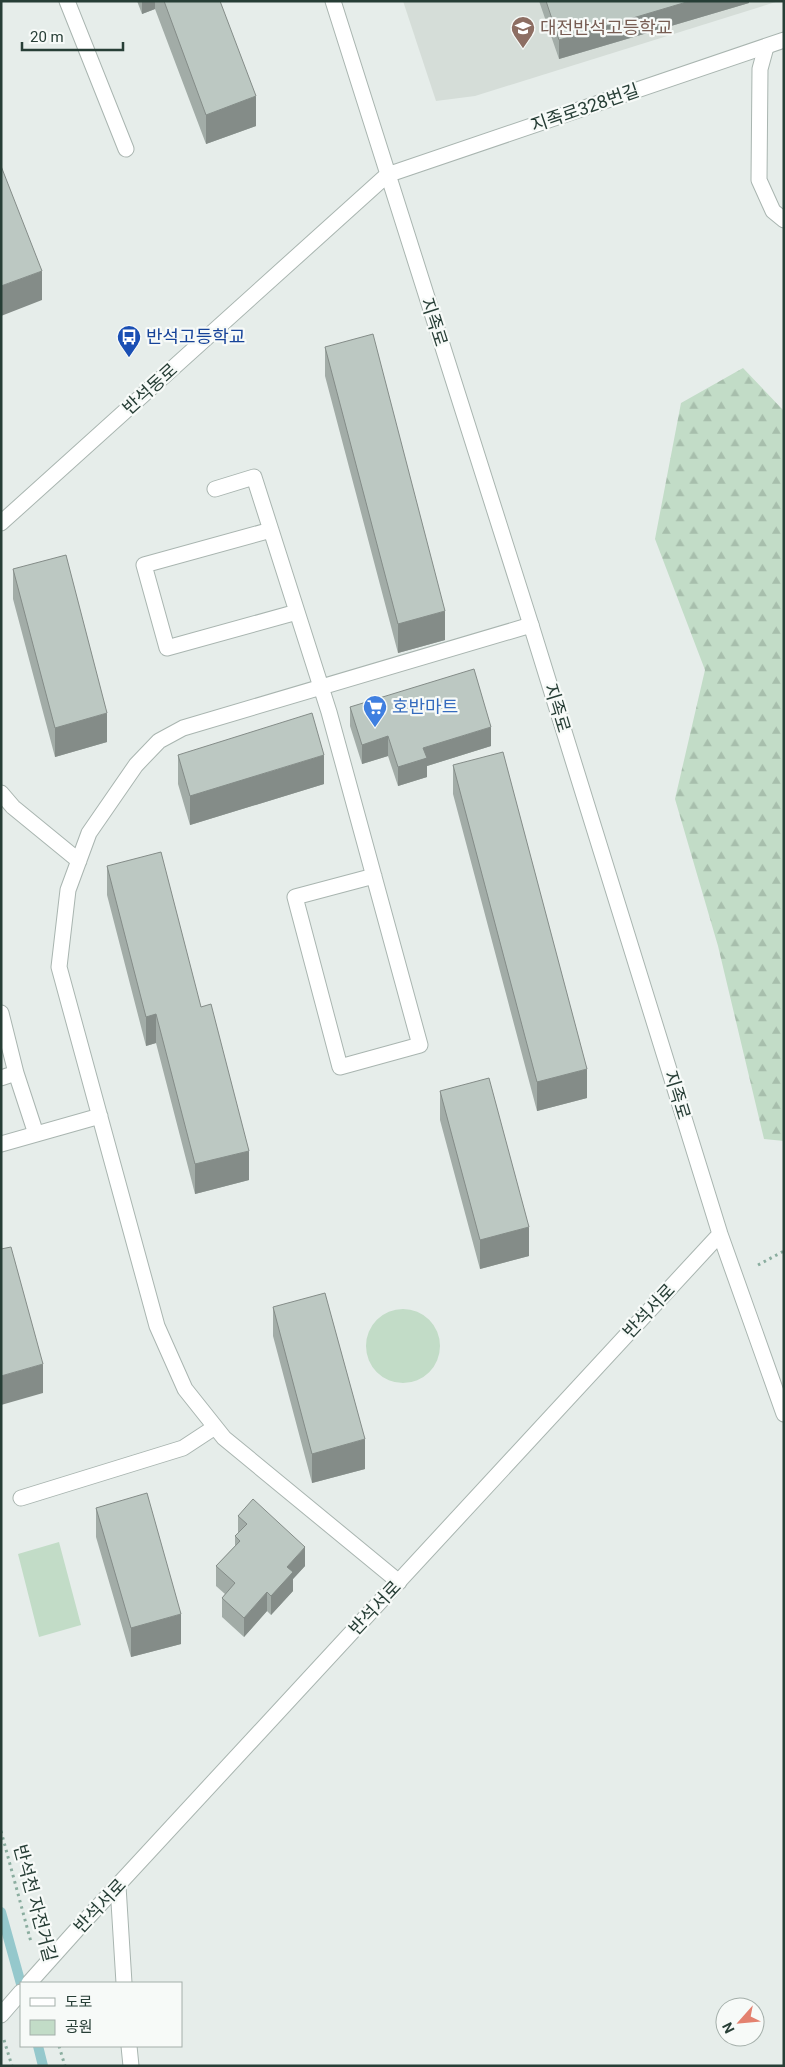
<svg xmlns="http://www.w3.org/2000/svg" width="785" height="2067" viewBox="0 0 785 2067" font-family="Roboto,'Noto Sans KR',sans-serif">
<defs>
<pattern id="forest-firs" width="22" height="20" patternUnits="userSpaceOnUse" patternTransform="scale(1.25)"><rect width="22" height="20" fill="#c2dcc7"/><path d="M5 1l3.5 6h-7zM16 11l3.5 6h-7z" fill="#a7beac"/></pattern>
</defs>
<rect width="100%" height="100%" fill="#e6edea"/>
<path fill="#d5ddd8" d="M 403,1 L 779,1 L 475,96 L 436,101 Z"/>
<path fill="#c2dcc7" d="M366 1346a37 37 0 1 1 74 0a37 37 0 1 1-74 0Z
M 59,1542 L 81,1625 L 39,1637 L 18,1554 Z"/>
<path fill="url(#forest-firs)" d="M 743,368 L 784,411 L 784,1141 L 764,1139 L 718,946 L 675,799 L 705,670 L 655,539 L 681,403 Z"/>
<g fill="none" stroke-linecap="round" stroke-linejoin="round">
<path stroke="#95c8cc" stroke-width="10" d="M 1,1912 L 21,1984
M 38,2046 L 43,2066"/>
<g stroke="#a9b5b0" stroke-width="17">
<path id="service" d="M 67,1 L 126,149
M 766,47 L 760,69 L 759,180 L 773,211 L 784,220
M 215,489 L 254,477 L 329,712 L 420,1045 L 340,1067 L 295,897 L 374,876
M 271,530 L 144,565 L 167,648 L 297,612
M 1,793 L 13,807 L 79,861
M 1,1013 L 16,1073 L 36,1134
M 1,1078 L 16,1073
M 1,1144 L 100,1116
M 21,1498 L 183,1448 L 215,1427
M 399,1582 L 224,1438 L 185,1389 L 157,1326 L 59,967 L 68,890 L 89,833 L 136,765 L 159,741 L 183,728 L 531,625"/>
</g>
<g stroke="#a9b5b0" stroke-width="17">
<path id="minor" d="M 333,1 L 531,625 L 720,1234 L 784,1414
M 1,523 L 387,175 L 784,40
M 118,1886 L 124,1983
M 81,1925 L 720,1234
M 1,2015 L 21,1992
M 129,2046 L 131,2066"/>
</g>
<path stroke="#8aad9f" stroke-width="3" stroke-dasharray="2.5 4" stroke-linecap="butt" d="M 758,1265 L 784,1251
M 1,1831 L 31,1942
M 4,2040 L 12,2066
M 59,2046 L 65,2066"/>
<use href="#service" stroke="#fff" stroke-width="15"/>
<use href="#minor" stroke="#fff" stroke-width="15"/>
<g stroke="#a9b5b0" stroke-width="17" stroke-linecap="butt">
<path id="minor-bridge" d="M 29,1983 L 81,1925"/>
</g>
<use href="#minor-bridge" stroke="#fff" stroke-width="15"/>
</g>
<path fill="#a2aca7" d="M 137,1 L 220,1 L 256,126 L 206,144 L 155,9 L 142,14 Z
M 539,1 L 749,1 L 749,3 L 559,59 Z
M 325,347 L 445,640 L 398,653 L 325,376 Z
M 13,569 L 107,742 L 55,757 L 13,599 Z
M 350,707 L 491,746 L 427,766 L 427,777 L 398,786 L 388,756 L 362,764 L 350,726 Z
M 178,755 L 324,784 L 190,825 L 178,784 Z
M 453,765 L 587,1098 L 537,1111 L 453,794 Z
M 107,866 L 201,1007 L 249,1180 L 195,1194 L 156,1043 L 146,1046 L 107,895 Z
M 440,1091 L 529,1256 L 480,1269 L 440,1120 Z
M 273,1307 L 365,1469 L 312,1483 L 273,1336 Z
M 96,1508 L 181,1644 L 131,1657 L 96,1537 Z
M 238,1516 L 305,1566 L 293,1579 L 293,1591 L 271,1615 L 267,1611 L 244,1637 L 222,1617 L 222,1598 L 225,1594 L 216,1586 L 216,1566 L 235,1546 L 235,1536 L 238,1533 Z"/>
<path fill="#848c88" d="M 142,1 L 155,1 L 155,9 L 142,14 Z
M 690,1 L 749,1 L 749,3 L 559,59 L 559,40 Z
M 256,96 L 256,126 L 206,144 L 206,115 Z
M 42,271 L 42,300 L 1,316 L 1,286 Z
M 445,611 L 445,640 L 398,653 L 398,624 Z
M 107,713 L 107,742 L 55,757 L 55,728 Z
M 491,727 L 491,746 L 427,766 L 427,777 L 398,786 L 398,767 L 423,748 Z
M 388,736 L 388,756 L 362,764 L 362,745 Z
M 324,755 L 324,784 L 190,825 L 190,796 Z
M 156,1014 L 156,1043 L 146,1046 L 146,1017 Z
M 587,1069 L 587,1098 L 537,1111 L 537,1082 Z
M 249,1151 L 249,1180 L 195,1194 L 195,1164 Z
M 529,1227 L 529,1256 L 480,1269 L 480,1240 Z
M 43,1364 L 43,1393 L 1,1405 L 1,1376 Z
M 365,1439 L 365,1469 L 312,1483 L 312,1454 Z
M 305,1547 L 305,1566 L 293,1579 L 293,1591 L 271,1615 L 271,1596 L 287,1567 Z
M 267,1592 L 267,1611 L 244,1637 L 244,1618 Z
M 181,1614 L 181,1644 L 131,1657 L 131,1628 Z"/>
<path fill="#bcc8c2" stroke="#848c88" d="M 164,1 L 220,1 L 256,96 L 206,115 Z
M 546,1 L 690,1 L 559,40 Z
M 1,166 L 42,271 L 1,286 Z
M 373,334 L 445,611 L 398,624 L 325,347 Z
M 66,555 L 107,713 L 55,728 L 13,569 Z
M 474,669 L 491,727 L 423,748 L 427,758 L 398,767 L 388,736 L 362,745 L 350,707 Z
M 312,713 L 324,755 L 190,796 L 178,755 Z
M 503,752 L 587,1069 L 537,1082 L 453,765 Z
M 161,852 L 201,1007 L 211,1004 L 249,1151 L 195,1164 L 156,1014 L 146,1017 L 107,866 Z
M 489,1078 L 529,1227 L 480,1240 L 440,1091 Z
M 11,1247 L 43,1364 L 1,1376 L 1,1249 Z
M 325,1293 L 365,1439 L 312,1454 L 273,1307 Z
M 147,1493 L 181,1614 L 131,1628 L 96,1508 Z
M 253,1499 L 305,1547 L 287,1567 L 293,1572 L 271,1596 L 267,1592 L 244,1618 L 222,1598 L 235,1583 L 216,1566 L 240,1541 L 235,1536 L 247,1524 L 238,1516 Z"/>
<defs>
<g id="school-pin" transform="scale(1.25)"><path d="M0 17L-7.5 6A9.5 9.5 0 1 1 7.5 6Z" fill="#8d6e63" stroke="#f7faf8"/><path d="M0-5L7-2L0 1L-7-2ZM-4 1L0 2.5L4 1V4Q0 6-4 4Z" fill="#fff"/></g>
<g id="bus-pin" transform="scale(1.25)"><path d="M0 17L-7.5 6A9.5 9.5 0 1 1 7.5 6Z" fill="#1a4fb4" stroke="#f7faf8"/><path d="M-5-6H5V4H4V6H2V4H-2V6H-4V4H-5ZM-3.5-4V0h7V-4ZM-3.5 1.2v1.5H-2V1.2ZM2 1.2v1.5H3.5V1.2Z" fill="#fff"/></g>
<g id="supermarket-pin" transform="scale(1.25)"><path d="M0 17L-7.5 6A9.5 9.5 0 1 1 7.5 6Z" fill="#3f7fe0" stroke="#f7faf8"/><path d="M-6-5.5h2.5l.6 2H6L4.5 2H-2.5L-4.4-4H-6ZM-1.5 3.2a1.3 1.3 0 1 0 .1 0ZM3 3.2a1.3 1.3 0 1 0 .1 0Z" fill="#fff"/></g>
</defs>
<g fill-rule="evenodd">
<use href="#school-pin" x="523" y="28"/>
<use href="#bus-pin" x="129" y="337"/>
<use href="#supermarket-pin" x="375" y="707"/>
</g>
<g text-anchor="middle" stroke-width="4.5" stroke-linejoin="round" paint-order="stroke">
<g font-size="18" fill="#785e54" stroke="#f7faf8" text-anchor="start">
<text x="540" y="34">대전반석고등학교</text>
</g>
<g font-size="18" fill="#273e36" stroke="#f7faf8">
<text transform="translate(585 108) rotate(-19)" y="6">지족로328번길</text>
<text transform="translate(434 322) rotate(72)" y="6">지족로</text>
<text transform="translate(150 389) rotate(-42)" y="6">반석동로</text>
<text transform="translate(557 708) rotate(73)" y="6">지족로</text>
<text transform="translate(677 1095) rotate(73)" y="6">지족로</text>
<text transform="translate(649 1311) rotate(-47)" y="6">반석서로</text>
<text transform="translate(375 1608) rotate(-47)" y="6">반석서로</text>
<text transform="translate(35 1903) rotate(75)" y="6">반석천 자전거길</text>
<text transform="translate(100 1906) rotate(-47)" y="6">반석서로</text>
</g>
<g font-size="18" fill="#164399" stroke="#f7faf8" text-anchor="start">
<text x="146" y="343">반석고등학교</text>
</g>
<g font-size="18" fill="#366cbe" stroke="#f7faf8" text-anchor="start">
<text x="392" y="713">호반마트</text>
</g>
</g>
<rect width="785" height="2067" fill="none" stroke="#273e36" stroke-width="5"/>
<rect x="20" y="1982" width="162" height="65" fill="#f7faf8" stroke="#a4afaa"/>
<rect x="30" y="1998" width="25" height="8" fill="#ffffff" stroke="#a4afaa"/>
<text x="65" y="2007" font-size="15" fill="#273e36">도로</text>
<rect x="30" y="2020" width="25" height="15" fill="#c2dcc7" stroke="#a4afaa"/>
<text x="65" y="2032" font-size="15" fill="#273e36">공원</text>
<g transform="translate(740 2022) rotate(243)"><circle r="24" fill="#f7faf8" stroke="#a4afaa"/>
<path d="M0-4L9 19L0 12L-9 19Z" fill="#e3816f"/>
<text y="-8" font-size="14" font-weight="bold" text-anchor="middle" fill="#273e36">N</text>
</g>
<path d="M22 42v8h101v-8" fill="none" stroke="#273e36" stroke-width="2.5"/>
<text x="30" y="42" font-size="15" fill="#273e36" stroke="#f7faf8" stroke-width="4" paint-order="stroke">20 m</text>
</svg>
